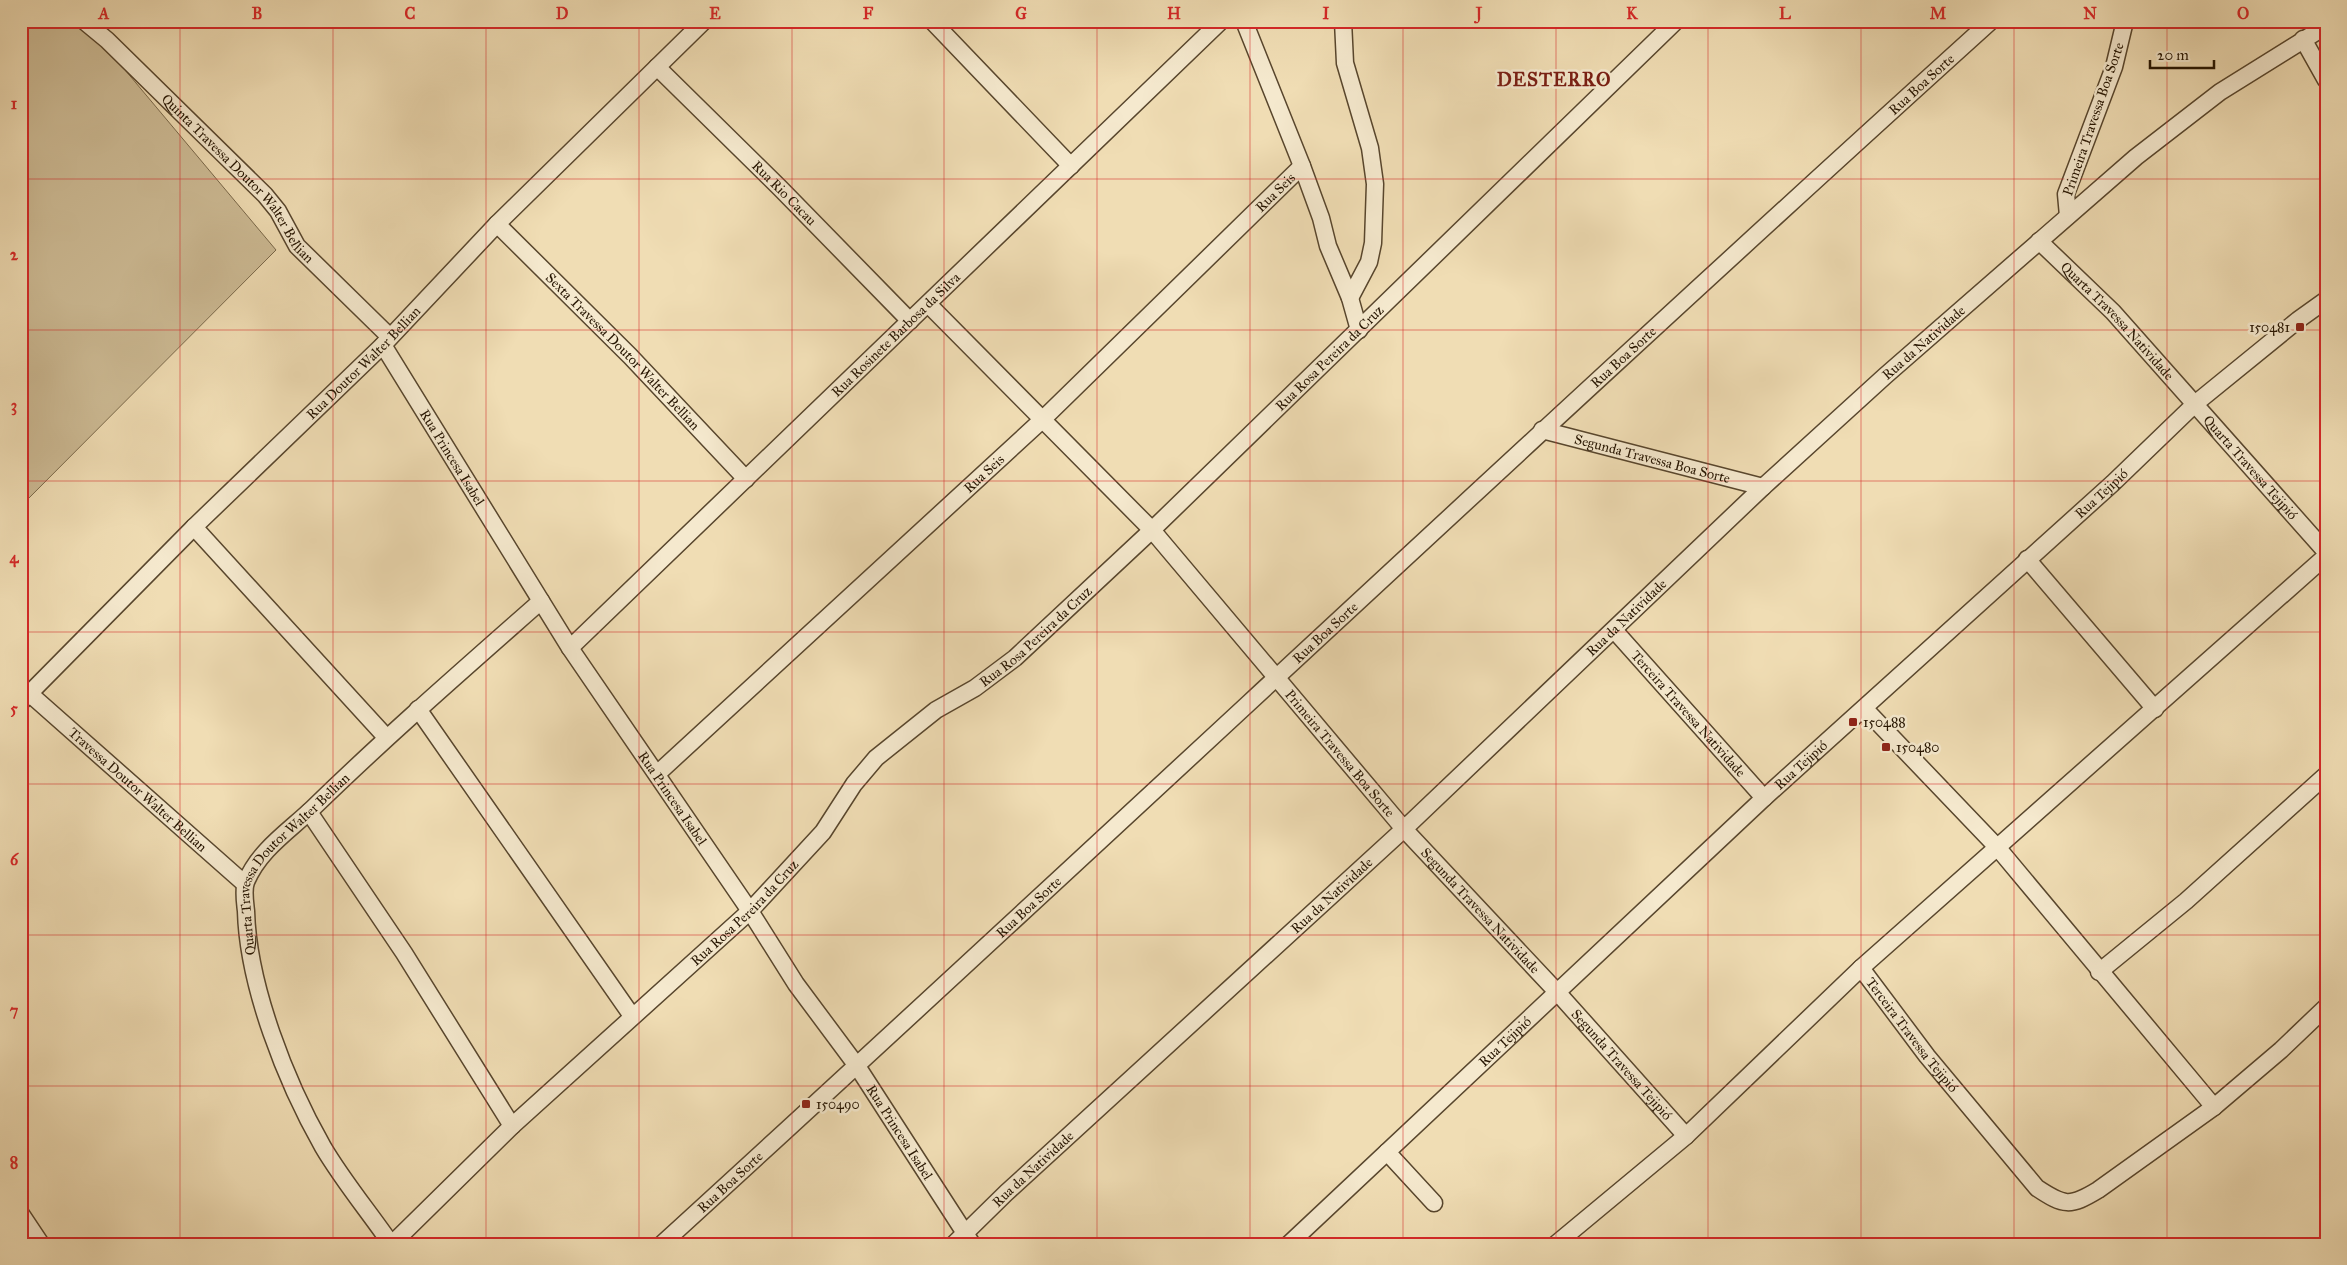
<svg xmlns="http://www.w3.org/2000/svg" width="2347" height="1265" viewBox="0 0 2347 1265" font-family="'IM FELL Great Primer',serif">
<rect width="100%" height="100%" fill="#f0ddb4"/>
<filter id="stains"><feTurbulence type="fractalNoise" baseFrequency=".004" numOctaves="4"/><feColorMatrix values="0 0 0 0 .2 0 0 0 0 .09 0 0 0 0 .02 0 0 0 .5 -.17"/></filter>
<radialGradient id="worn" r=".72"><stop offset=".6" stop-color="#630" stop-opacity="0"/><stop offset="1" stop-color="#630" stop-opacity=".3"/></radialGradient>
<path fill="#cdbb95" stroke="#79684a" d="M 21,21 L 84,21 L 276,250 L 21,506 Z"/>
<g fill="none" stroke-linecap="round" stroke-linejoin="round">
<g stroke="#58462d" stroke-width="19">
<g id="minor">
<path id="s1" d="M 84,21 L 107,40 L 265,195 L 278,211 L 297,246 L 390,337"/>
<path d="M 932,21 L 1071,166"/>
<path d="M 1244,21 L 1302,166 L 1321,218 L 1328,246 L 1350,298 L 1359,330"/>
<path d="M 1343,21 L 1345,63 L 1370,148 L 1375,184 L 1373,243 L 1369,262 L 1350,298"/>
<path d="M 2303,39 L 2326,80"/>
<path id="s2" d="M 657,67 L 780,188 L 910,321"/>
<path d="M 2068,216 L 2066,194 L 2114,67 L 2125,21"/>
<path id="s3" d="M 497,224 L 630,356 L 746,479"/>
<path id="s4" d="M 2039,241 L 2113,312 L 2326,552"/>
<path id="s5" d="M 928,304 L 1152,530 L 1404,829 L 1558,993 L 1686,1136"/>
<path id="s6" d="M 383,345 L 570,648 L 750,911 L 796,984 L 857,1066 L 972,1244"/>
<path id="s7" d="M 1542,430 L 1763,487"/>
<path d="M 194,527 L 386,737"/>
<path d="M 2027,559 L 2155,709"/>
<path id="s8" d="M 1614,630 L 1764,798"/>
<path id="s9" d="M 570,648 L 1221,21"/>
<path id="s10" d="M 30,694 L 245,884"/>
<path id="s11" d="M 21,702 L 194,527 L 383,345 L 497,224 L 704,21"/>
<path d="M 418,709 L 632,1016"/>
<path d="M 1865,709 L 1997,847 L 2214,1107"/>
<path id="s12" d="M 657,774 L 1042,420 L 1302,166"/>
<path d="M 309,812 L 404,953 L 512,1126"/>
<path id="s13" d="M 1861,968 L 1927,1056 L 2037,1188 C 2064,1206 2070,1207 2098,1190 L 2214,1107 L 2281,1050 L 2326,1007"/>
<path d="M 2099,972 L 2186,901 L 2326,775"/>
<path d="M 1387,1152 L 1434,1203"/>
<path d="M 21,1214 L 41,1244"/>
<path id="s14" d="M 391,1244 C 369,1212 343,1181 323,1147 C 286,1082 248,986 246,911 C 245,902 243,890 246,882 C 259,850 289,831 313,808 C 387,736 464,669 541,601"/>
<path id="s15" d="M 392,1244 L 512,1126 L 750,911 L 823,832 L 854,784 L 876,758 L 936,710 L 975,688 L 1015,658 L 1152,530 L 1676,21"/>
<path id="s16" d="M 662,1244 C 1107,838 1544,425 1991,21"/>
<path id="s17" d="M 954,1244 L 1006,1193 L 1404,829 L 1763,487 L 1885,376 L 2136,157 L 2220,92 L 2326,26"/>
<path id="s18" d="M 1289,1244 L 1764,798 L 2113,483 L 2196,403 L 2298,320 L 2326,300"/>
<path d="M 1556,1244 L 1686,1136 L 1861,968 L 2326,556"/>
</g>
</g>
<use href="#minor" stroke="#f5e9ce" stroke-width="16"/>
</g>
<path fill="none" stroke="#d62828" stroke-width="1" stroke-opacity="0.55" d="M 180,21 L 180,1244M 333,21 L 333,1244M 486,21 L 486,1244M 639,21 L 639,1244M 792,21 L 792,1244M 944,21 L 944,1244M 1097,21 L 1097,1244M 1250,21 L 1250,1244M 1403,21 L 1403,1244M 1556,21 L 1556,1244M 1708,21 L 1708,1244M 1861,21 L 1861,1244M 2014,21 L 2014,1244M 2167,21 L 2167,1244M 21,179 L 2326,179M 21,330 L 2326,330M 21,481 L 2326,481M 21,632 L 2326,632M 21,784 L 2326,784M 21,935 L 2326,935M 21,1086 L 2326,1086"/>
<g fill="#8f2418" stroke="#f5e9ce" stroke-width="2">
<rect x="2295" y="322" width="10" height="10" rx="2.5"/>
<rect x="1848" y="717" width="10" height="10" rx="2.5"/>
<rect x="1881" y="742" width="10" height="10" rx="2.5"/>
<rect x="801" y="1099" width="10" height="10" rx="2.5"/>
</g>
<g text-anchor="middle" stroke-width="5" stroke-linejoin="round" paint-order="stroke">
<g font-size="14" fill="#251400" stroke="#f5e9ce">
<text dy="5" stroke="none"><textPath href="#s16" startOffset="1712">Rua Boa Sorte</textPath></text>
<text transform="translate(2093 119) rotate(-71)" y="5">Primeira Travessa Boa Sorte</text>
<text dy="5" stroke="none"><textPath href="#s1" startOffset="221">Quinta Travessa Doutor Walter Bellian</textPath></text>
<text dy="5" stroke="none"><textPath href="#s12" startOffset="849">Rua Seis</textPath></text>
<text dy="5" stroke="none"><textPath href="#s2" startOffset="179">Rua Rio Cacau</textPath></text>
<text dy="5" stroke="none"><textPath href="#s4" startOffset="112">Quarta Travessa Natividade</textPath></text>
<text dy="5" stroke="none"><textPath href="#s9" startOffset="452">Rua Rosinete Barbosa da Silva</textPath></text>
<text dy="5" stroke="none"><textPath href="#s17" startOffset="1324">Rua da Natividade</textPath></text>
<text dy="5" stroke="none"><textPath href="#s3" startOffset="179">Sexta Travessa Doutor Walter Bellian</textPath></text>
<text dy="5" stroke="none"><textPath href="#s16" startOffset="1308">Rua Boa Sorte</textPath></text>
<text dy="5" stroke="none"><textPath href="#s15" startOffset="1294">Rua Rosa Pereira da Cruz</textPath></text>
<text dy="5" stroke="none"><textPath href="#s11" startOffset="482">Rua Doutor Walter Bellian</textPath></text>
<text dy="5" stroke="none"><textPath href="#s6" startOffset="132">Rua Princesa Isabel</textPath></text>
<text dy="5" stroke="none"><textPath href="#s7" startOffset="114">Segunda Travessa Boa Sorte</textPath></text>
<text dy="5" stroke="none"><textPath href="#s4" startOffset="310">Quarta Travessa Tejipió</textPath></text>
<text dy="5" stroke="none"><textPath href="#s12" startOffset="444">Rua Seis</textPath></text>
<text dy="5" stroke="none"><textPath href="#s18" startOffset="1106">Rua Tejipió</textPath></text>
<text dy="5" stroke="none"><textPath href="#s17" startOffset="919">Rua da Natividade</textPath></text>
<text dy="5" stroke="none"><textPath href="#s16" startOffset="902">Rua Boa Sorte</textPath></text>
<text dy="5" stroke="none"><textPath href="#s15" startOffset="889">Rua Rosa Pereira da Cruz</textPath></text>
<text dy="5" stroke="none"><textPath href="#s8" startOffset="112">Terceira Travessa Natividade</textPath></text>
<text dy="5" stroke="none"><textPath href="#s5" startOffset="610">Primeira Travessa Boa Sorte</textPath></text>
<text dy="5" stroke="none"><textPath href="#s18" startOffset="701">Rua Tejipió</textPath></text>
<text dy="5" stroke="none"><textPath href="#s10" startOffset="144">Travessa Doutor Walter Bellian</textPath></text>
<text dy="5" stroke="none"><textPath href="#s6" startOffset="538">Rua Princesa Isabel</textPath></text>
<text dy="5" stroke="none"><textPath href="#s14" startOffset="435">Quarta Travessa Doutor Walter Bellian</textPath></text>
<text dy="5" stroke="none"><textPath href="#s17" startOffset="514">Rua da Natividade</textPath></text>
<text dy="5" stroke="none"><textPath href="#s16" startOffset="498">Rua Boa Sorte</textPath></text>
<text dy="5" stroke="none"><textPath href="#s5" startOffset="821">Segunda Travessa Natividade</textPath></text>
<text dy="5" stroke="none"><textPath href="#s15" startOffset="484">Rua Rosa Pereira da Cruz</textPath></text>
<text dy="5" stroke="none"><textPath href="#s13" startOffset="84">Terceira Travessa Tejipió</textPath></text>
<text dy="5" stroke="none"><textPath href="#s18" startOffset="296">Rua Tejipió</textPath></text>
<text dy="5" stroke="none"><textPath href="#s5" startOffset="1030">Segunda Travessa Tejipió</textPath></text>
<text dy="5" stroke="none"><textPath href="#s6" startOffset="942">Rua Princesa Isabel</textPath></text>
<text dy="5" stroke="none"><textPath href="#s17" startOffset="109">Rua da Natividade</textPath></text>
<text dy="5" stroke="none"><textPath href="#s16" startOffset="92">Rua Boa Sorte</textPath></text>
</g>
<g font-size="14" fill="#251400" stroke="#f5e9ce" text-anchor="start">
<text x="2290" y="332" text-anchor="end">150481</text>
<text x="1863" y="727">150488</text>
<text x="1896" y="752">150480</text>
<text x="816" y="1109">150490</text>
</g>
<g font-size="19" font-weight="bold" letter-spacing="1" fill="#7a1f14" stroke="#f5e9ce">
<text x="1554" y="86">DESTERRO</text>
</g>
</g>
<rect width="2347" height="1265" fill="none" stroke="#f0ddb4" stroke-width="55"/>
<path d="M2150 60v8h64v-8" fill="none" stroke="#251400" stroke-width="2.5"/>
<text x="2157" y="60" font-size="15" fill="#251400" stroke="#f5e9ce" stroke-width="4" paint-order="stroke">20 m</text>
<rect x="28" y="28" width="2292" height="1210" fill="none" stroke="#d62828" stroke-width="2"/>
<g font-size="16" text-anchor="middle" font-weight="bold" fill="#d62828">
<text x="104" y="19">A</text>
<text x="257" y="19">B</text>
<text x="410" y="19">C</text>
<text x="562" y="19">D</text>
<text x="715" y="19">E</text>
<text x="868" y="19">F</text>
<text x="1021" y="19">G</text>
<text x="1174" y="19">H</text>
<text x="1326" y="19">I</text>
<text x="1479" y="19">J</text>
<text x="1632" y="19">K</text>
<text x="1785" y="19">L</text>
<text x="1938" y="19">M</text>
<text x="2090" y="19">N</text>
<text x="2243" y="19">O</text>
<text x="14" y="109">1</text>
<text x="14" y="260">2</text>
<text x="14" y="411">3</text>
<text x="14" y="563">4</text>
<text x="14" y="714">5</text>
<text x="14" y="865">6</text>
<text x="14" y="1016">7</text>
<text x="14" y="1168">8</text>
</g>
<rect width="100%" height="100%" filter="url(#stains)"/>
<rect width="100%" height="100%" fill="url(#worn)"/>
</svg>
